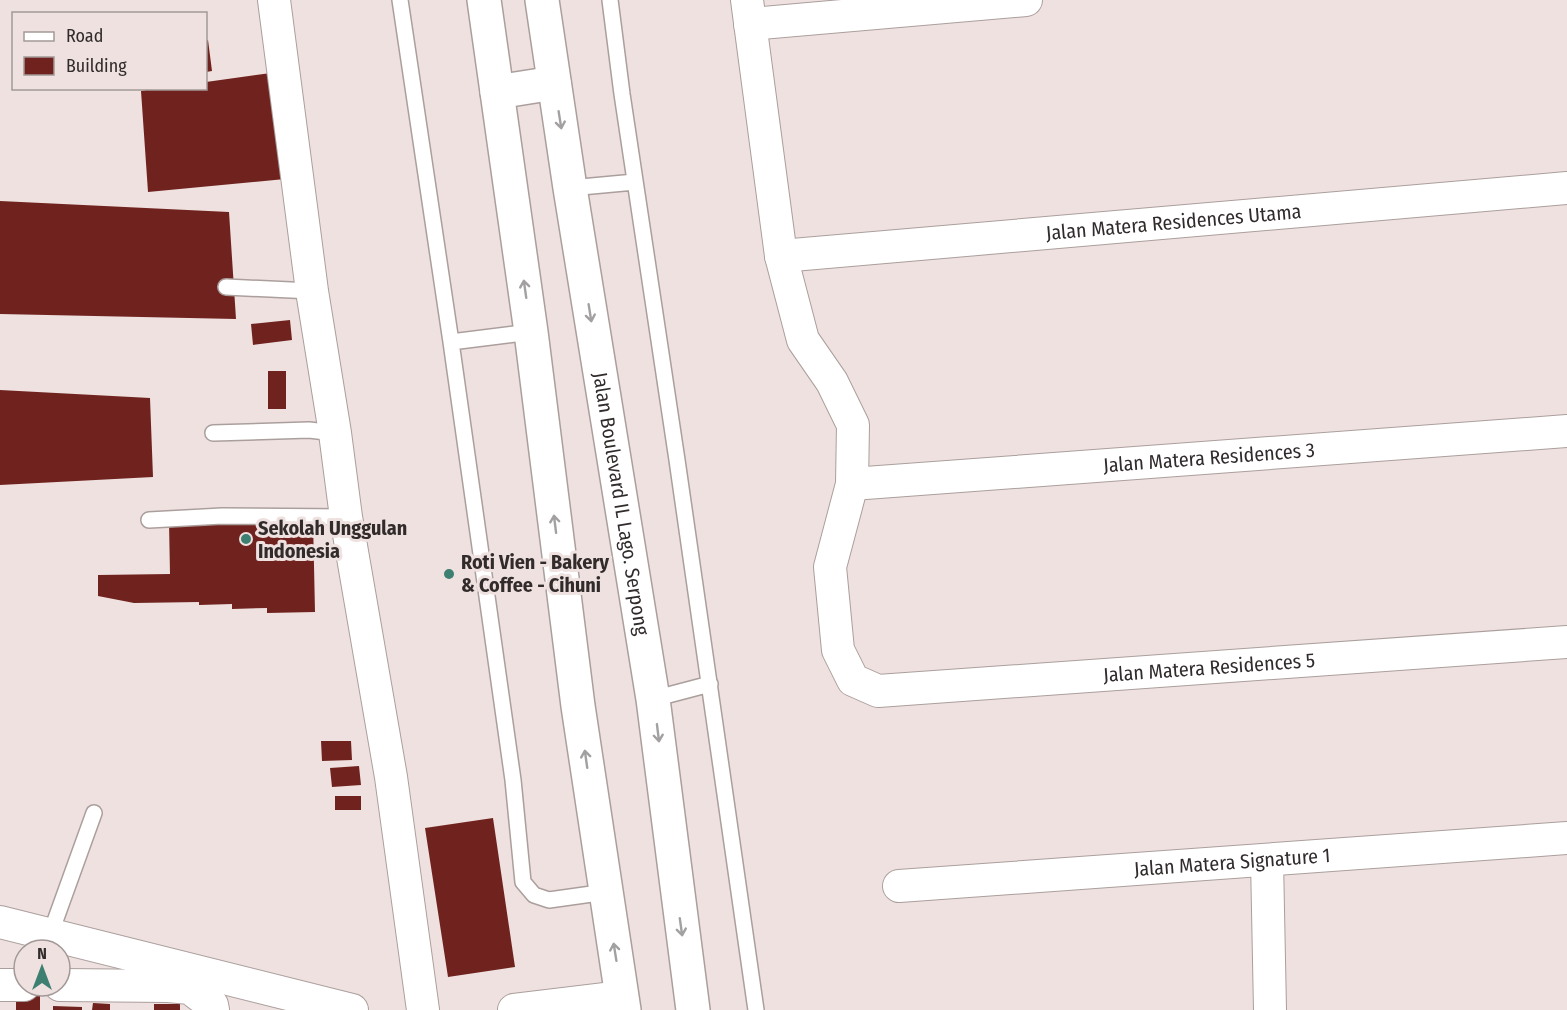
<svg xmlns="http://www.w3.org/2000/svg" width="1567" height="1010" viewBox="0 0 1567 1010" font-family="'Fira Sans Condensed',sans-serif">
<rect width="100%" height="100%" fill="#eee1df"/>
<path fill="#70231e" d="M 208,40 L 212,71 L 206,72 L 206,41 Z
M 271,73 L 285,179 L 148,192 L 141,91 L 157,88 L 206,88 L 206,82 Z
M 0,201 L 229,212 L 236,319 L 0,314 Z
M 290,320 L 292,340 L 253,345 L 251,324 Z
M 268,371 L 286,371 L 286,409 L 268,409 Z
M 0,390 L 150,398 L 153,477 L 0,485 Z
M 313,519 L 315,612 L 267,613 L 267,608 L 232,609 L 232,604 L 199,605 L 199,602 L 134,603 L 98,596 L 98,575 L 170,574 L 169,522 Z
M 321,741 L 351,741 L 352,760 L 322,761 Z
M 359,766 L 361,785 L 332,787 L 330,768 Z
M 335,796 L 361,796 L 361,810 L 335,810 Z
M 493,818 L 515,967 L 448,977 L 425,828 Z
M 16,991 L 40,991 L 40,1010 L 16,1010 Z
M 93,1003 L 110,1004 L 110,1010 L 92,1010 Z
M 154,1004 L 180,1004 L 180,1010 L 154,1010 Z
M 53,1006 L 82,1007 L 82,1010 L 53,1010 Z"/>
<g fill="none" stroke-linecap="round" stroke-linejoin="round">
<g stroke="#ab9f9d" stroke-width="18">
<path id="service" d="M 400,0 L 451,342
M 610,0 L 622,94 L 677,460 L 756,1010
M 570,188 L 635,182
M 226,287 L 312,291
M 531,332 L 451,342 L 513,780 L 523,882 L 534,895 L 549,900 L 606,892
M 213,433 L 309,430 L 335,433
M 149,520 L 222,516 L 346,517
M 653,699 L 710,684
M 50,935 L 94,813"/>
</g>
<g stroke="#ab9f9d" stroke-width="34">
<g id="minor">
<path d="M 274,0 L 312,291 L 335,433 L 346,517 L 391,777 L 423,1010"/>
<path id="s1" d="M 747,0 L 781,256 L 803,340 L 832,382 L 853,425 L 852,484 L 830,567 L 838,650 L 853,680 L 878,691 L 1567,642"/>
<path d="M 750,24 L 1026,0"/>
<path id="s2" d="M 781,256 L 1567,188"/>
<path id="s3" d="M 852,484 L 1567,431"/>
<path d="M 1267,860 L 1270,1010"/>
<path id="s4" d="M 899,886 L 1567,838"/>
<path d="M 0,922 L 352,1010"/>
<path d="M 0,985 L 24,985"/>
<path d="M 60,985 L 168,986 L 190,988 L 212,1005 L 213,1010"/>
<path d="M 514,1010 L 622,997"/>
</g>
</g>
<g stroke="#ab9f9d" stroke-width="36">
<g id="primary">
<path d="M 484,0 L 531,332 L 578,706 L 624,1010"/>
<path id="s5" d="M 542,0 L 570,188 L 653,699 L 693,1010"/>
<path d="M 497,92 L 554,83"/>
</g>
</g>
<use href="#service" stroke="#fff" stroke-width="15"/>
<use href="#minor" stroke="#fff" stroke-width="32"/>
<use href="#primary" stroke="#fff" stroke-width="33"/>
</g>
<defs><path id="oneway-shaft" d="M-6 0H5M1.5-3L5.5 0L1.5 3" fill="none" stroke-width="1.6" stroke-linecap="round" stroke-linejoin="round" transform="scale(1.5)"/></defs>
<g stroke="#a2a0a0">
<use href="#oneway-shaft" transform="translate(560 120) rotate(81)"/>
<use href="#oneway-shaft" transform="translate(525 289) rotate(-98)"/>
<use href="#oneway-shaft" transform="translate(590 313) rotate(81)"/>
<use href="#oneway-shaft" transform="translate(555 524) rotate(-97)"/>
<use href="#oneway-shaft" transform="translate(658 733) rotate(83)"/>
<use href="#oneway-shaft" transform="translate(586 759) rotate(-98)"/>
<use href="#oneway-shaft" transform="translate(681 927) rotate(82)"/>
<use href="#oneway-shaft" transform="translate(615 952) rotate(-99)"/>
</g>
<g fill="#3d7f70" stroke="#eee1df" stroke-width="2">
<circle cx="246" cy="539" r="6"/>
<circle cx="449" cy="574" r="6"/>
</g>
<g text-anchor="middle" stroke-width="6" stroke-linejoin="round" paint-order="stroke">
<g font-size="20" fill="#312c2b" stroke="#eee1df">
<text dy="7" stroke="none"><textPath href="#s2" startOffset="394">Jalan Matera Residences Utama</textPath></text>
<text dy="7" stroke="none"><textPath href="#s3" startOffset="358">Jalan Matera Residences 3</textPath></text>
<text dy="7" stroke="none"><textPath href="#s5" startOffset="510">Jalan Boulevard IL Lago. Serpong</textPath></text>
<text dy="7" stroke="none"><textPath href="#s1" startOffset="1065">Jalan Matera Residences 5</textPath></text>
<text dy="7" stroke="none"><textPath href="#s4" startOffset="334">Jalan Matera Signature 1</textPath></text>
</g>
<g font-size="20" font-weight="bold" fill="#312c2b" stroke="#eee1df" text-anchor="start">
<text x="258" y="535">Sekolah Unggulan<tspan x="258" dy="23">Indonesia</tspan></text>
<text x="461" y="569">Roti Vien - Bakery<tspan x="461" dy="23">&amp; Coffee - Cihuni</tspan></text>
</g>
</g>
<rect x="12" y="12" width="195" height="78" fill="#eee1df" stroke="#a29997" stroke-width="1.5"/>
<rect x="24" y="32" width="30" height="9" fill="#ffffff" stroke="#a29997" stroke-width="1.5"/>
<text x="66" y="42" font-size="18" fill="#312c2b">Road</text>
<rect x="24" y="57" width="30" height="18" fill="#70231e" stroke="#a29997" stroke-width="1.5"/>
<text x="66" y="72" font-size="18" fill="#312c2b">Building</text>
<g transform="translate(42 968)"><circle r="28" fill="#eee1df" stroke="#a29997" stroke-width="1.5"/>
<path d="M0-4.5L10 22L0 15L-10 22Z" fill="#3d7f70"/>
<text y="-9" font-size="16" font-weight="bold" text-anchor="middle" fill="#312c2b">N</text>
</g>
</svg>
